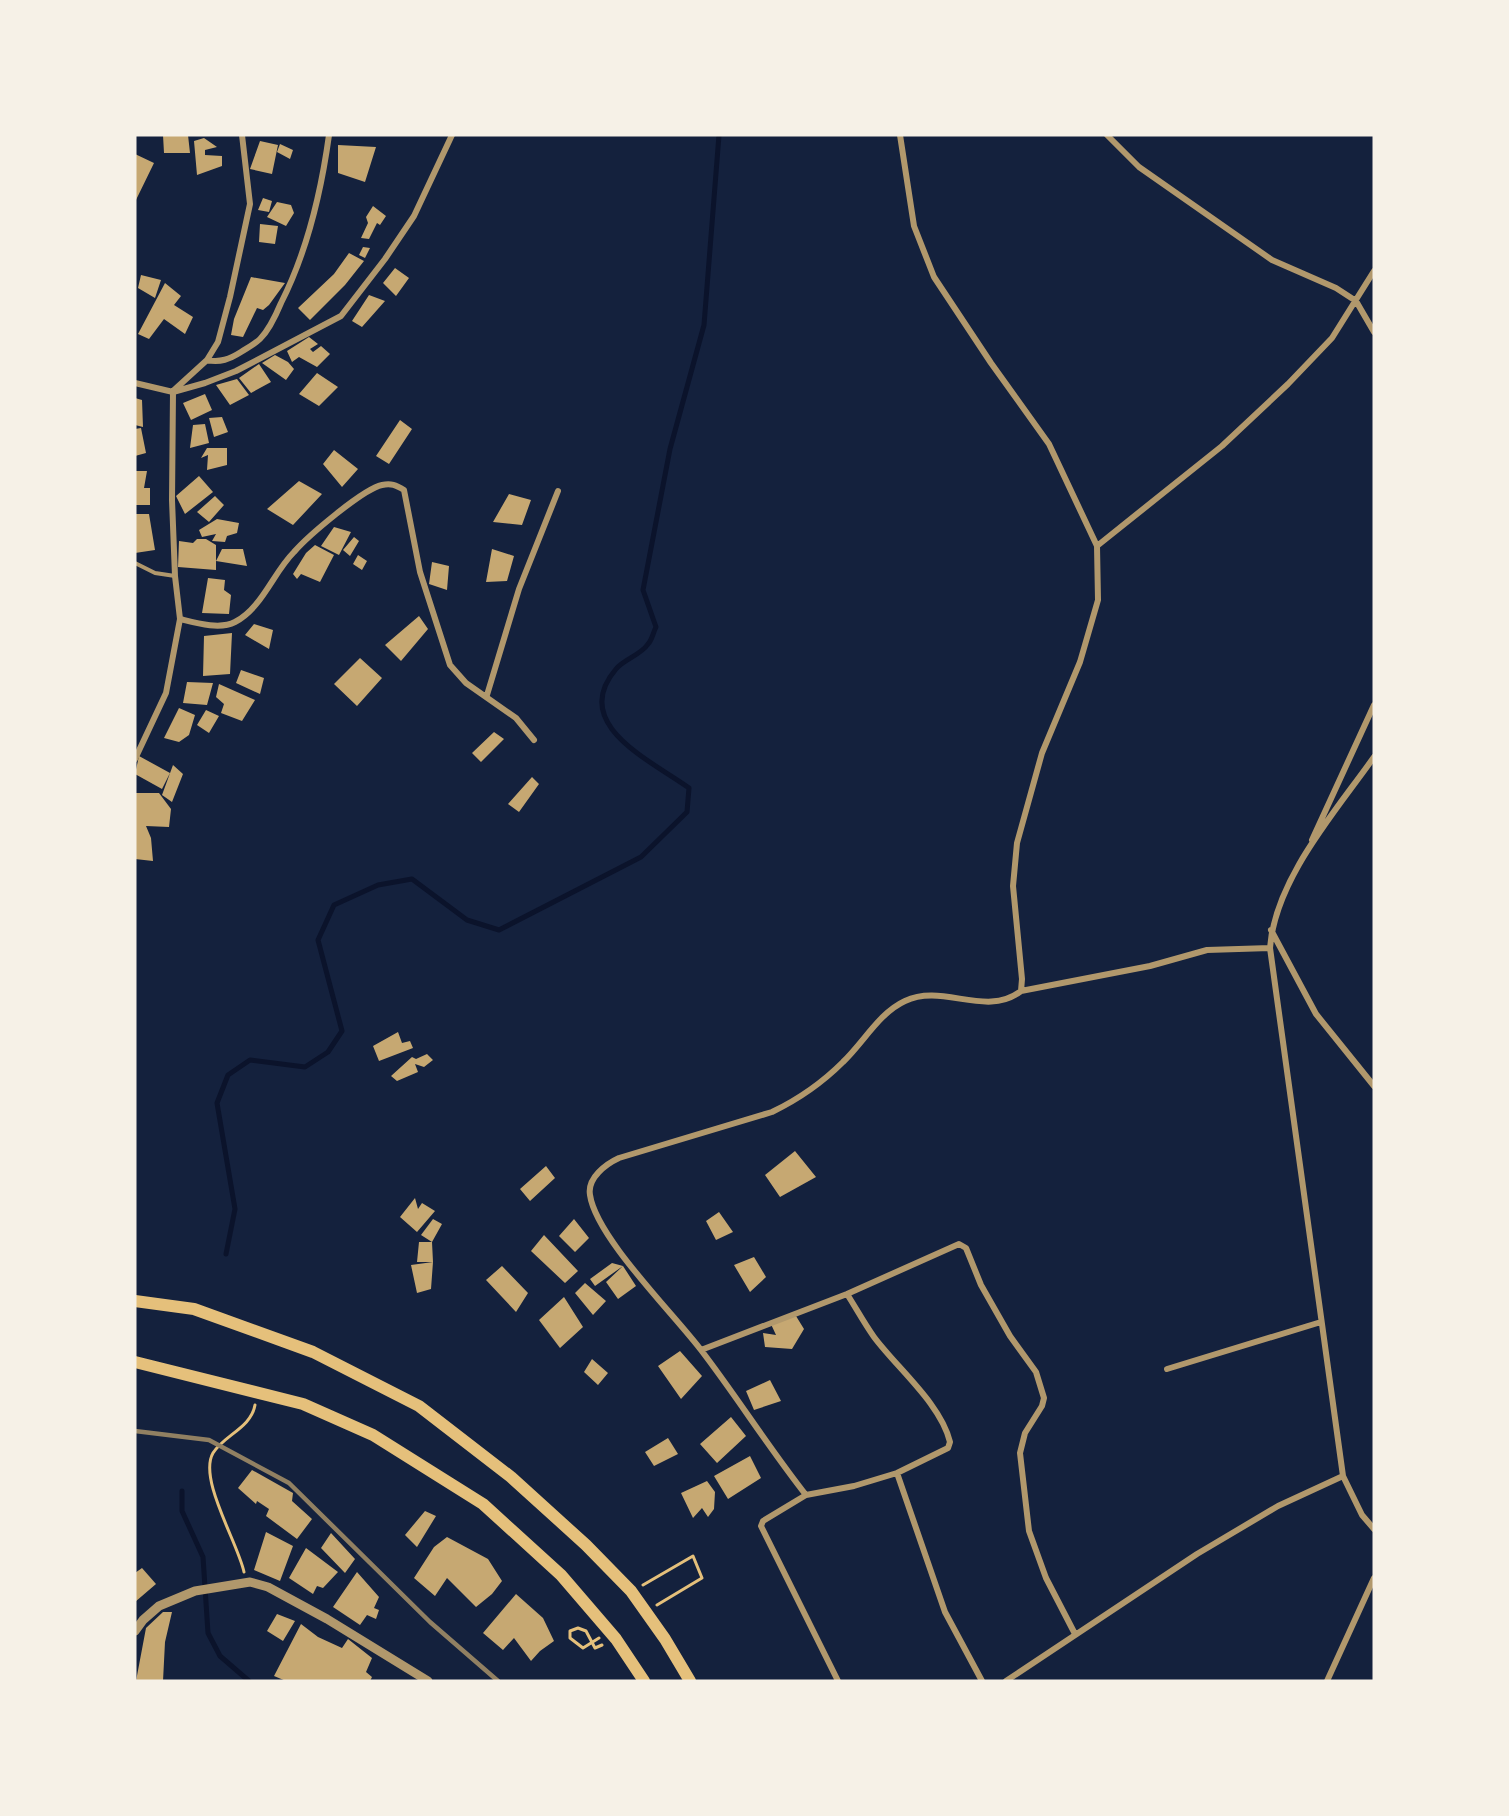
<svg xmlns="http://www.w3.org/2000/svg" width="1509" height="1816" viewBox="0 0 1509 1816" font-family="'Roboto Condensed',sans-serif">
<rect width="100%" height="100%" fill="#14213d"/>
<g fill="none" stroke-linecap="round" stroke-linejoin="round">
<path stroke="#0b132b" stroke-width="5" d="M 226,1254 L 235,1209 L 217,1103 L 228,1075 L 250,1060 L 305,1067 L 328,1052 L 342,1031 L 318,940 L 334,905 L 378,885 L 412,879 L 467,920 L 499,930 L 641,857 L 687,812 L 689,788 C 650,760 569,724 616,669 C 624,659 641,655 648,644 C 652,640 653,633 656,627 L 643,590 L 670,449 L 704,325 L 719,135
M 182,1491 L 182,1511 L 203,1557 L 208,1633 L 220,1656 L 249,1681"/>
</g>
<path fill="#c6a872" d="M 163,135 L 188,135 L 190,153 L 164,153 Z
M 204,138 L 217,147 L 205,150 L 205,155 L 222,156 L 222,166 L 197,175 L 194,141 Z
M 260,141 L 278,145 L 272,174 L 250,169 Z
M 280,144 L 293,150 L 290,159 L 277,152 Z
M 338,145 L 376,147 L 365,182 L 338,173 Z
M 135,154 L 154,163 L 135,202 Z
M 263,198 L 272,201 L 269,212 L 258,210 Z
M 277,202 L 291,205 L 294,213 L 286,226 L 267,217 Z
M 373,206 L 386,216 L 380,225 L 377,223 L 369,239 L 361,238 L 368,223 L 366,217 Z
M 260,224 L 278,226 L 275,244 L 259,242 Z
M 363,247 L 370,248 L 365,258 L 359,255 Z
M 349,253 L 364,261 L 345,285 L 310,320 L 298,308 L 334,274 Z
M 395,268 L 409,278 L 396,296 L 383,283 Z
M 141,275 L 161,280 L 155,298 L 138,288 Z
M 251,277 L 285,283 L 269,305 L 263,310 L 257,308 L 243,337 L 231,335 L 234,319 Z
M 165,283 L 181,296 L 174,305 L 193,317 L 185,334 L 164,319 L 149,339 L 138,334 Z
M 369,295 L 385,301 L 362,327 L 352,321 Z
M 309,337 L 318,344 L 310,349 L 313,352 L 321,346 L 330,354 L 317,367 L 299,357 L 292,362 L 287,351 Z
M 275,355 L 288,362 L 294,369 L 286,380 L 262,363 Z
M 259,364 L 271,382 L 251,393 L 239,378 Z
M 317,373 L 338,387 L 319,406 L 299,394 Z
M 237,379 L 249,395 L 230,405 L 216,385 Z
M 205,394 L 212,410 L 191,420 L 183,403 Z
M 135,398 L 142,400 L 143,427 L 135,425 Z
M 222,417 L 228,432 L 214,437 L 209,418 Z
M 400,420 L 412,429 L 389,464 L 376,456 Z
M 205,424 L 209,443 L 190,448 L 193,425 Z
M 141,428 L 146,453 L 135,456 L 135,429 Z
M 207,448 L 227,448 L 227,465 L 207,470 L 208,455 L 201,458 Z
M 334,450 L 358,469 L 342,487 L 323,464 Z
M 135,471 L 147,471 L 144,488 L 150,488 L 150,505 L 135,505 Z
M 199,476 L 213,492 L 185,514 L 176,496 Z
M 299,481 L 322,494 L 293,525 L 267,509 Z
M 509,494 L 531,500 L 522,525 L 493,522 Z
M 215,496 L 224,505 L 209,522 L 197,512 Z
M 135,514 L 149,514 L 155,550 L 135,553 Z
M 217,519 L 239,523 L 237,533 L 227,536 L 225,542 L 212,541 L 216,534 L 202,537 L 199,530 Z
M 334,527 L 351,532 L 339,555 L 321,546 Z
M 354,537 L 359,541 L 350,556 L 343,550 Z
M 197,539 L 206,539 L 216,545 L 216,570 L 178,567 L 179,541 L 193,543 Z
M 315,545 L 334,555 L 320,582 L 301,574 L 297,579 L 293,574 L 306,553 Z
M 222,549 L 243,549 L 247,566 L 216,561 Z
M 492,549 L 514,556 L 507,581 L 486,582 Z
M 358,555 L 367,561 L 362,570 L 353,564 Z
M 432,562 L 449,566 L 447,590 L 429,584 Z
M 208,578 L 225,580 L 224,590 L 231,595 L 229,614 L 202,613 Z
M 419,616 L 428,629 L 401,661 L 385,645 Z
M 254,624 L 273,630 L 269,649 L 245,635 Z
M 232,633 L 230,674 L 203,676 L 204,636 Z
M 360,658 L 382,678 L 357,706 L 334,684 Z
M 241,670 L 264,678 L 260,694 L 236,683 Z
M 187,682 L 213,683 L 207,705 L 183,703 Z
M 219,684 L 255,700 L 242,721 L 221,713 L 224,704 L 216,697 Z
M 179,708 L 195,715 L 189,735 L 179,742 L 164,738 Z
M 206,710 L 219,716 L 209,733 L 197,725 Z
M 494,732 L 504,739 L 481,762 L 472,753 Z
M 139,756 L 170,773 L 162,789 L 135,774 Z
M 173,765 L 183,774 L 172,802 L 162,795 Z
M 532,777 L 539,784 L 519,812 L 508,804 Z
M 135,793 L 159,793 L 171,809 L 169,827 L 146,826 L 151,838 L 153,861 L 135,859 Z
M 398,1032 L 402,1043 L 410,1041 L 413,1048 L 379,1061 L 373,1046 Z
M 427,1054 L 433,1060 L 424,1067 L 415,1064 L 418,1072 L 397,1081 L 391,1076 L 412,1057 L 416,1059 Z
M 795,1151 L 816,1177 L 780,1197 L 765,1175 Z
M 546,1166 L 555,1178 L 530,1201 L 520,1189 Z
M 415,1198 L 418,1209 L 422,1203 L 435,1211 L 417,1232 L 400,1217 Z
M 719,1212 L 733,1232 L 716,1240 L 706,1221 Z
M 433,1219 L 442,1224 L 432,1242 L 421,1235 Z
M 574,1219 L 589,1238 L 575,1252 L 559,1236 Z
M 544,1235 L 578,1271 L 565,1283 L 531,1251 Z
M 419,1242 L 432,1242 L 433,1262 L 431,1289 L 417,1293 L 411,1265 L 433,1262 L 417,1262 Z
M 754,1257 L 766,1277 L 750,1292 L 734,1265 Z
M 612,1263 L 623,1266 L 595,1286 L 590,1279 Z
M 502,1266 L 528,1293 L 516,1312 L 486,1280 Z
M 623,1266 L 636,1286 L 618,1299 L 606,1282 Z
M 585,1283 L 606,1301 L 593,1315 L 575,1293 Z
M 564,1297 L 583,1327 L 560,1348 L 539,1320 Z
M 796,1316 L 804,1329 L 792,1349 L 765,1347 L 763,1333 L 776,1335 L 770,1322 Z
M 680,1351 L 702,1376 L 681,1399 L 658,1366 Z
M 592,1359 L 608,1373 L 598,1385 L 584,1372 Z
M 770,1380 L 781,1401 L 754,1410 L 746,1391 Z
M 731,1417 L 746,1436 L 717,1463 L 700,1444 Z
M 668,1438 L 678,1454 L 654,1466 L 645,1452 Z
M 750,1456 L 761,1478 L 728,1499 L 714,1476 Z
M 252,1470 L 293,1493 L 292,1501 L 312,1519 L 297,1539 L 266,1516 L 269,1509 L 257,1501 L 256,1504 L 238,1488 Z
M 707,1481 L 715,1492 L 714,1509 L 708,1517 L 702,1508 L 693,1518 L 681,1493 Z
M 425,1511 L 436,1516 L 417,1547 L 405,1535 Z
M 266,1532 L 293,1546 L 280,1581 L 254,1570 Z
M 331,1533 L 355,1559 L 345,1573 L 321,1548 Z
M 447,1537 L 488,1559 L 502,1581 L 492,1594 L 476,1607 L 447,1578 L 435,1596 L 414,1578 L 434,1547 Z
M 306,1548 L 338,1572 L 323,1588 L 317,1586 L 313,1594 L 289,1578 Z
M 142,1568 L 156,1584 L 135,1602 L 135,1573 Z
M 357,1572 L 379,1597 L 374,1608 L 379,1610 L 376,1619 L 367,1615 L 360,1625 L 333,1607 Z
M 516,1594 L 543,1618 L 554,1641 L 540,1651 L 531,1661 L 514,1638 L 503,1650 L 483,1633 Z
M 163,1612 L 172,1612 L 165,1642 L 163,1681 L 136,1681 L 146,1628 Z
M 277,1614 L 295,1621 L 283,1641 L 267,1631 Z
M 301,1624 L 318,1637 L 342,1648 L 348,1639 L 372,1658 L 366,1672 L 372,1677 L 370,1681 L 286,1681 L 274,1676 Z"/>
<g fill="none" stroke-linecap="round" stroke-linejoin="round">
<path stroke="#e5c07b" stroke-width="3" d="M 244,1572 C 238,1543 198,1479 213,1453 C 224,1435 251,1428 255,1405
M 643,1585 L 693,1556 L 702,1578 L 657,1605
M 599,1638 L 583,1648 L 570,1638 L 570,1631 L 578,1628 L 586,1631 L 595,1648 L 602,1645"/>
<path stroke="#b1986c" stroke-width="4" d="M 135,563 L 155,573 L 175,576"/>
<path stroke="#b1986c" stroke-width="6" d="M 900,135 L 914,226 L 934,277 L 991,363 L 1049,444 L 1097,546
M 1107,135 L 1139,167 L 1272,260 L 1336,288 L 1356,301 L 1374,332
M 207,360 C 220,363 230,359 241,352 C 247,348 255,344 260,339 C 269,330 276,315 281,303 C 308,250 321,193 329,135
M 135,383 L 173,392 L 205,383 L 236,371 L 341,316 L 385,259 L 414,216 L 452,135
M 173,391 L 207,360 L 218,342 L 230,297 L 250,204 L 242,135
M 180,619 C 196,623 220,630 235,622 C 262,608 273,573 294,552 C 308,536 363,489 382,485 C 391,483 396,485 404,490 L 420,572 L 450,665 L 466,683 L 516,718 L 534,740
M 487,695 L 519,589 L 558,491
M 1374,757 C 1336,811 1275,879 1270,948 L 1343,1476 L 1362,1515 L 1374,1529
M 135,759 L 166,693 L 180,619 L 175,576 L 172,500 L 173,392
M 1312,840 L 1374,705
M 1271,930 L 1316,1014 L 1374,1086
M 1021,991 L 1150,966 L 1207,950 L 1270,948
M 701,1350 L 847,1294 L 959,1244 L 966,1248 L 981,1285 L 1010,1336 L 1036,1372 L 1044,1398 L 1042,1406 L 1025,1433 L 1020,1453 L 1029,1531 L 1046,1578 L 1075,1634
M 1167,1369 L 1321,1322
M 897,1473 L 945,1612 L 982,1681
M 806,1495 C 769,1448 737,1397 701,1350 C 673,1313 596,1237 590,1195 C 587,1178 606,1164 619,1158 L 772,1112 C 799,1099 822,1083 843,1062 C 864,1042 879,1013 905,1001 C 943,983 986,1018 1021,991 L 1022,979 L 1013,886 L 1017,843 L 1042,753 L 1080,662 L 1098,600 L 1097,546 L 1222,446 L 1288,384 L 1332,338 L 1374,271
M 838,1681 L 761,1526 L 763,1521 L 806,1495 L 854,1486 L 897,1473 L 948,1448 L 950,1442 C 941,1404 897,1368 874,1337 C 864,1323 856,1308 847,1294
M 1006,1681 L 1197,1554 L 1278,1506 L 1343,1476
M 1327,1681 L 1374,1578"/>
<path stroke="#b1986c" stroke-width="9" d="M 135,1631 L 143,1620 L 159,1606 L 195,1591 L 250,1582 L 268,1587 L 327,1619 L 428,1681"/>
<path stroke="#e5c07b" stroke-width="12" d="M 135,1301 L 194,1309 L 313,1352 L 419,1406 L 511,1477 L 586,1545 L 631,1591 L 665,1639 L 690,1681
M 135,1362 L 303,1404 L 373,1435 L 483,1504 L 561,1575 L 616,1639 L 644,1681"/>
<path stroke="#918062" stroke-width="4.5" d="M 135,1431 L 209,1440 L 289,1483 L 430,1622 L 498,1681"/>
</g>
<rect width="1509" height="1816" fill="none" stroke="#f6f1e7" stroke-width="273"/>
</svg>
